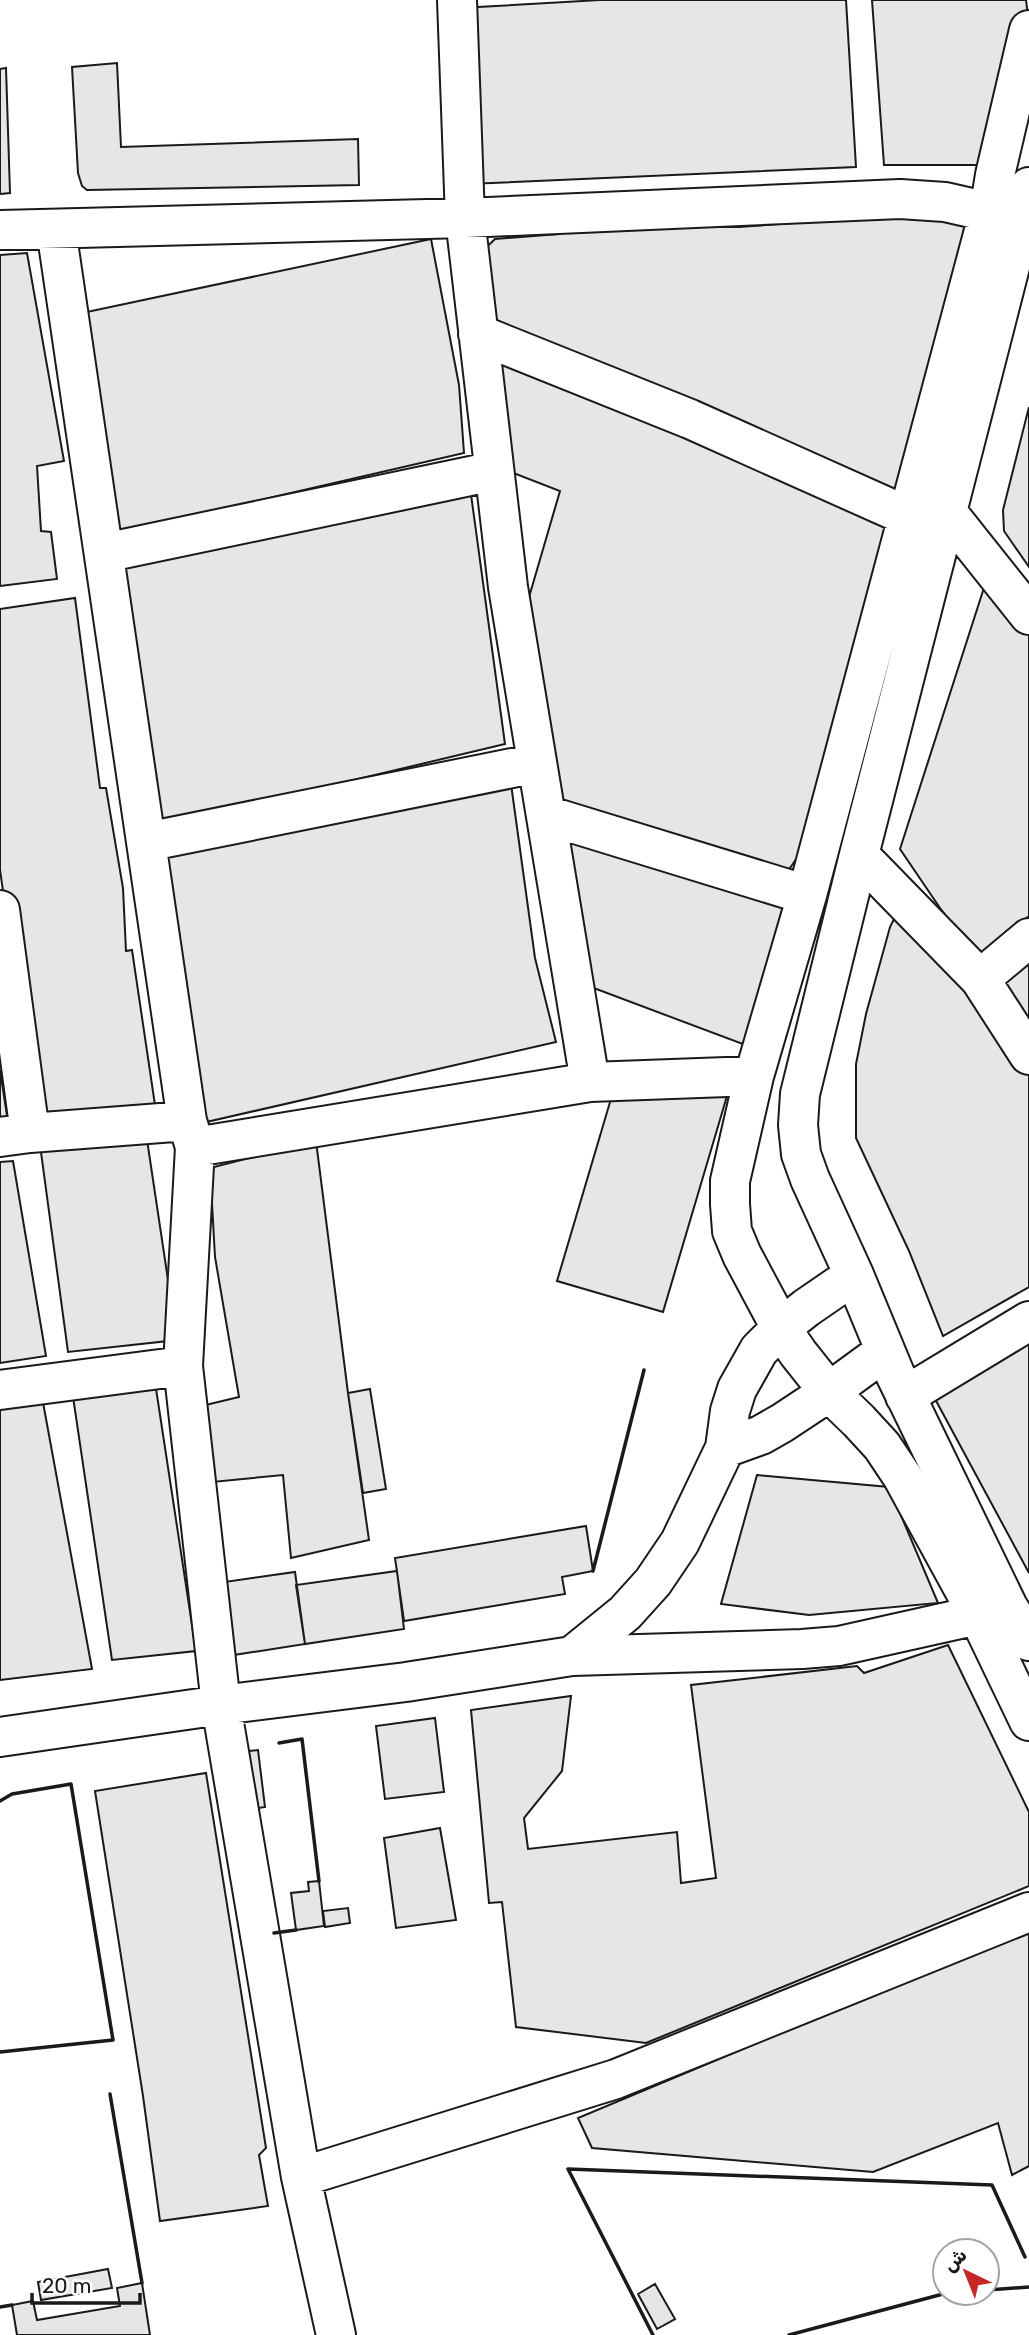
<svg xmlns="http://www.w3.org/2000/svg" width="1029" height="2335" viewBox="0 0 1029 2335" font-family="Rubik,'Noto Naskh Arabic',sans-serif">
<rect width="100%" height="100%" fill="#fff"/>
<path fill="#e6e6e6" stroke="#1a1a1a" stroke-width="2" d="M 600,0 L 846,0 L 856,167 L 468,184 L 460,8 Z
M 872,0 L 1026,0 L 1028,16 L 987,165 L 884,165 Z
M 117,63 L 121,147 L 358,139 L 359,185 L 87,190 L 82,186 L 78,173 L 72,67 Z
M 6,68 L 10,193 L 0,194 L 0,69 Z
M 922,214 L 970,222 L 894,496 L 476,311 L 475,258 L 495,239 L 559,234 L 562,226 L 739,227 Z
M 431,239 L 459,385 L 464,453 L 117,533 L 82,313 Z
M 27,253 L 64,461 L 37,466 L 41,531 L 51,532 L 57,579 L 0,586 L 0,255 Z
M 492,353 L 886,525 L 799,855 L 790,868 L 776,875 L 549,798 L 527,604 L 560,491 L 503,469 Z
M 1029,407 L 1029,567 L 1004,531 L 1003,510 Z
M 470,487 L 505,744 L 157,827 L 124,565 Z
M 990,569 L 1029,628 L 1029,916 L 978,957 L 940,908 L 900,849 Z
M 75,598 L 100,788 L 106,788 L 123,888 L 126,951 L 132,950 L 155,1105 L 35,1115 L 0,870 L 0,609 Z
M 511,784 L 535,958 L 556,1042 L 202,1123 L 154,858 Z
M 559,828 L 788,901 L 748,1046 L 583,984 Z
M 905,897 L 1029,1073 L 1029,1287 L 943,1336 L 909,1251 L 856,1138 L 856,1064 L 866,1014 L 890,927 Z
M 1029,946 L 1029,1040 L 990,975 Z
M 0,1070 L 8,1122 L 0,1123 Z
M 613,1092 L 727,1096 L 663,1312 L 557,1281 Z
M 146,1133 L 177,1340 L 68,1352 L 40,1145 Z
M 316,1141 L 348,1393 L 369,1540 L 291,1558 L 283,1475 L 202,1483 L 193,1408 L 239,1397 L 215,1257 L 210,1168 Z
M 13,1161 L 46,1356 L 0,1363 L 0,1162 Z
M 1029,1340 L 1029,1573 L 934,1397 Z
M 155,1382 L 196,1651 L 112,1660 L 72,1390 Z
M 370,1389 L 386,1489 L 363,1493 L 348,1393 Z
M 42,1397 L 92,1669 L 0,1680 L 0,1401 Z
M 757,1475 L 889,1487 L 938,1603 L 809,1615 L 721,1604 Z
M 586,1526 L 593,1571 L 562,1577 L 565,1594 L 404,1621 L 395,1558 Z
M 397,1571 L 404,1629 L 305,1644 L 296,1585 Z
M 295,1572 L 305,1644 L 221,1657 L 210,1584 Z
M 948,1645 L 1029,1812 L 1029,1886 L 646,2043 L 516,2027 L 502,1902 L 489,1903 L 471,1710 L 571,1696 L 562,1771 L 524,1818 L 528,1849 L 677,1832 L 681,1883 L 716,1878 L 691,1685 L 857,1666 L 864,1673 Z
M 435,1718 L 444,1792 L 385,1799 L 376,1726 Z
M 258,1750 L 265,1807 L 239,1811 L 232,1753 Z
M 206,1773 L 266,2148 L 259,2155 L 268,2206 L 160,2221 L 143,2096 L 95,1791 Z
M 440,1828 L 456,1920 L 396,1928 L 384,1838 Z
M 319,1881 L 324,1926 L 296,1930 L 291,1893 L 309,1891 L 308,1882 Z
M 348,1908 L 350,1923 L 325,1927 L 323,1911 Z
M 1029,1921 L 1029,2166 L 1012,2175 L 998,2123 L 873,2172 L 592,2148 L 578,2118 L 805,2023 Z
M 108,2269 L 112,2288 L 41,2300 L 38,2282 Z
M 142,2283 L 150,2335 L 17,2335 L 12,2305 L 33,2301 L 37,2320 L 120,2306 L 117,2288 Z
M 655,2284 L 675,2319 L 657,2329 L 638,2294 Z"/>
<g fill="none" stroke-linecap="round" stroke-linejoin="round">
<g stroke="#1a1a1a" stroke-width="42">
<path id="minor" d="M 457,0 L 465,218 L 508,587 L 590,1082 L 754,1076
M 1029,30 L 995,175 L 989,212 L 807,895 L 754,1076 L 730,1181 L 730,1204 L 732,1231 L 742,1255 L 781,1328 L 798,1353 L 829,1392 L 859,1421 L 882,1446 L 902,1476 L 978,1615 L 1029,1721
M 1029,187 L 1023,216 L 859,855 L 800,1094 L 798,1125 L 801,1154 L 810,1179 L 854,1275 L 895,1374 L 1008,1607 L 1029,1641
M 0,230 L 465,218 L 900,199 L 945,202 L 989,212 L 1014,215
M 478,334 L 690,419 L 907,516
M 947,512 L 1029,615
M 104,553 L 494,471
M 546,815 L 807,895
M 146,842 L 537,763
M 859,855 L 980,979 L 1029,1055
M 0,910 L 30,1133
M 980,979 L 1029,938
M 0,1137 L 30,1133 L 187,1121
M 195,1147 L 590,1082
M 183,1366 L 221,1705 L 301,2177 L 336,2335
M 0,1390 L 183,1366 L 195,1147 L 187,1121 L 56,229
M 905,1396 L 1029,1321
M 725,1448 L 761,1435 L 782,1423 L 829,1392 L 885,1351
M 572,1656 L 802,1649 L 839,1646 L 978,1615
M 0,1737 L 221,1705 L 406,1682 L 572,1656 L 625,1613 L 653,1582 L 680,1542 L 725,1448 L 730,1411 L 737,1389 L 759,1350 L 781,1328 L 806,1308 L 854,1275
M 301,2177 L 616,2079 L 1029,1912"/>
</g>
<use href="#minor" stroke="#fff" stroke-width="38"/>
<path stroke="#1a1a1a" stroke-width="3.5" d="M 593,1571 L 644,1370
M 279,1743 L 302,1739 L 319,1881
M 0,1801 L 12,1794 L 71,1784 L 113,2040 L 0,2052
M 274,1933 L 296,1930
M 110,2094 L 142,2283
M 987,2290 L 1029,2287
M 0,2307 L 12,2305
M 653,2335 L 568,2169 L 992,2185 L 1025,2257
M 789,2335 L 943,2294 L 957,2293"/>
</g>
<g transform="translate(966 2272) rotate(317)"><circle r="33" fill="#ffffff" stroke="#a3a3a3" stroke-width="2"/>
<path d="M0-5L12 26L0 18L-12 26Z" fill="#c62828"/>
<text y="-10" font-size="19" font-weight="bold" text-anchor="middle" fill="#1a1a1a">ش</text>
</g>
<path d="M32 2293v10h108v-10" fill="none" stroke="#1a1a1a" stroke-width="3.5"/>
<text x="42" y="2293" font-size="21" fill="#1a1a1a" stroke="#ffffff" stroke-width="5" paint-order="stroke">20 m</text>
</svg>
